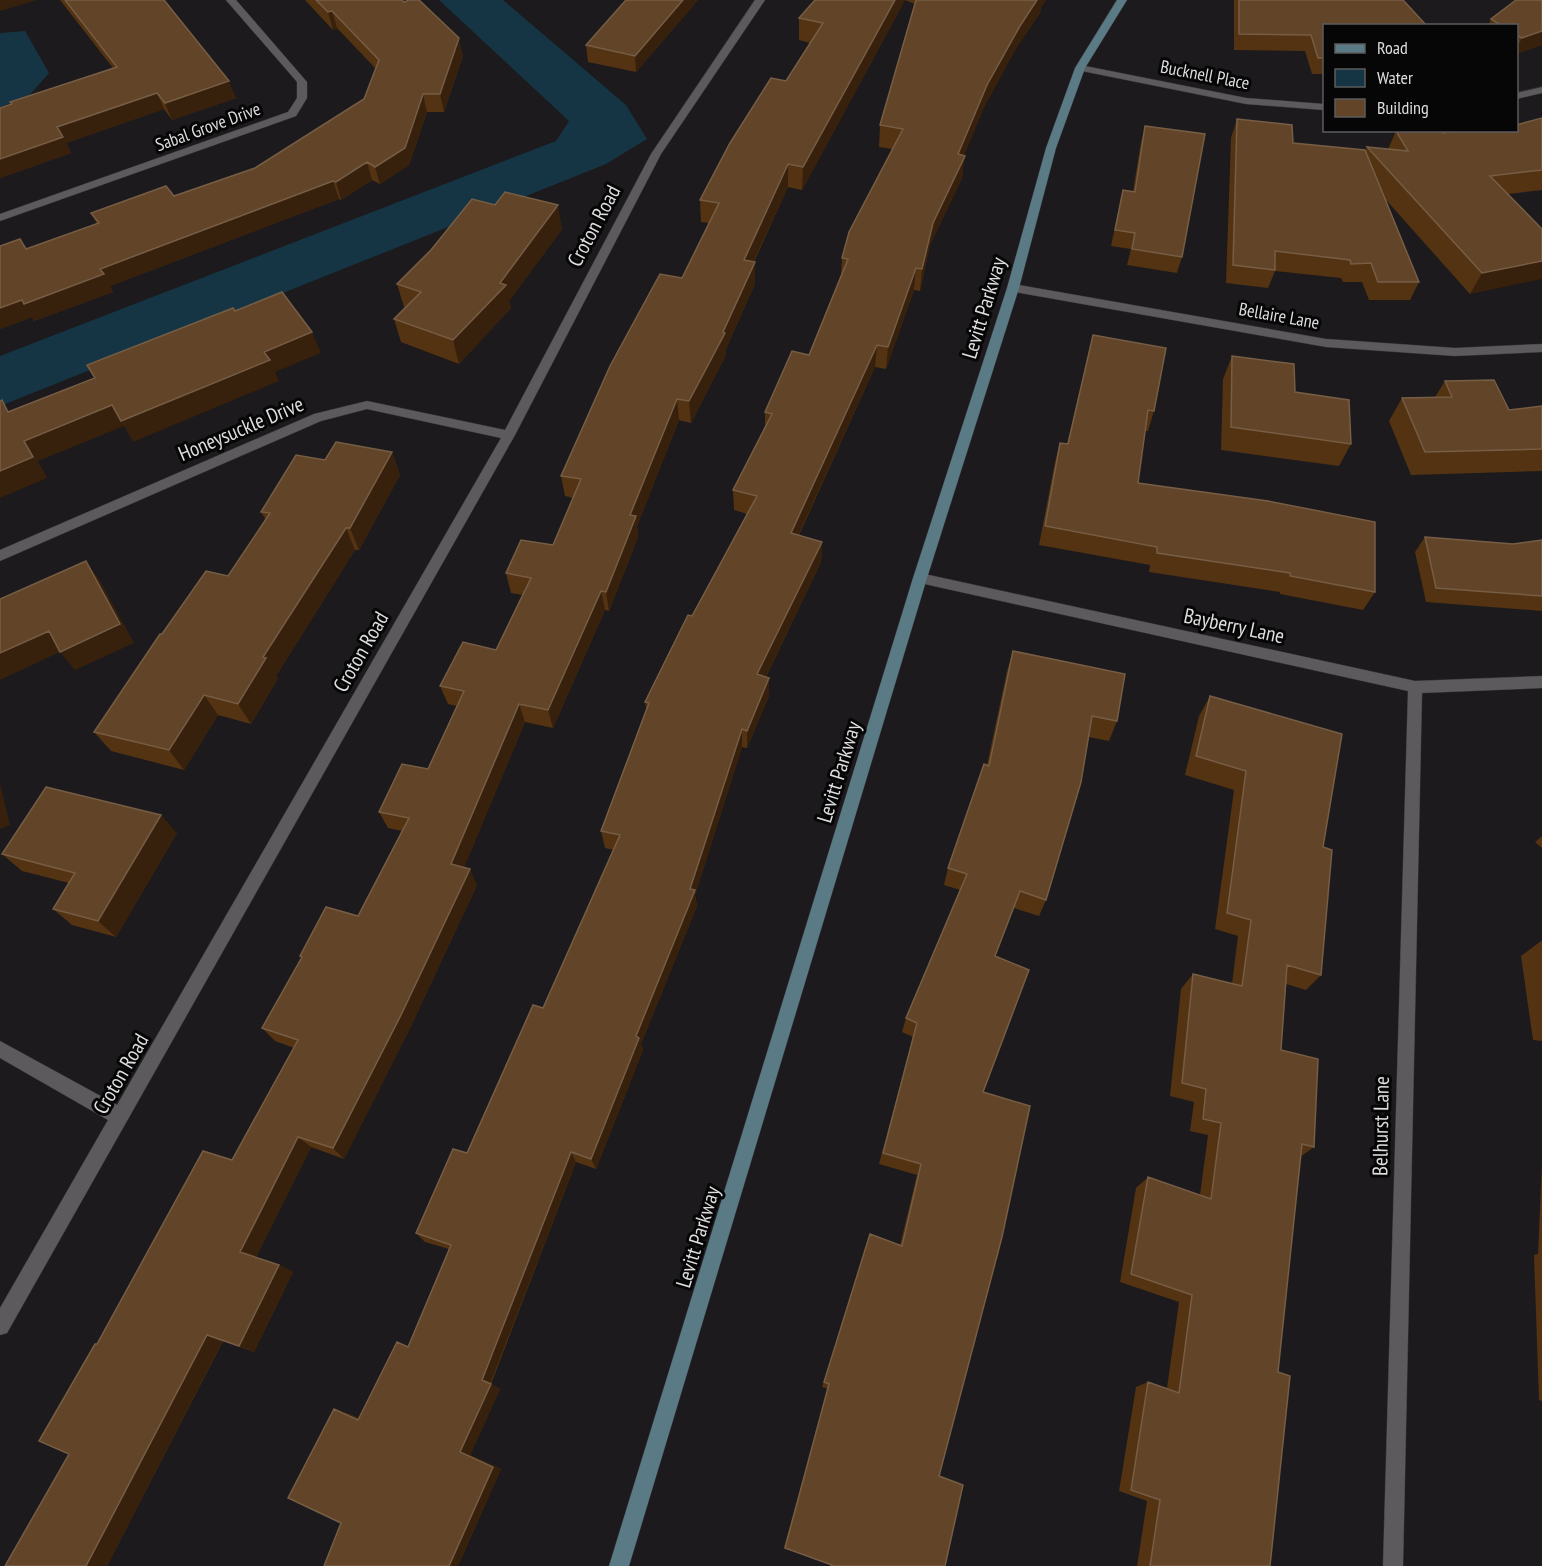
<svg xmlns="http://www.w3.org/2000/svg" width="1542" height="1566" viewBox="0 0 1542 1566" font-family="'PT Sans Narrow',sans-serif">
<rect width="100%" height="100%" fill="#1c1a1c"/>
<path fill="#153544" d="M 439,0 L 503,0 L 626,105 L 647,139 L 606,164 L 0,406 L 0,356 L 556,141 L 569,121 Z
M 25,31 L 49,73 L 27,98 L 0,107 L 0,33 Z"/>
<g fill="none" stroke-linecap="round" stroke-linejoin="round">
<g stroke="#363537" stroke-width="1">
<path id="street" d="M 226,0 L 236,0 L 307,82 L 307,98 L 296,116 L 0,221 L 0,214 L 288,112 L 297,98 L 297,82 Z
M 755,0 L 765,0 L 661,154 L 515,435 L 7,1333 L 0,1335 L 0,1308 L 108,1120 L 0,1058 L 0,1041 L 117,1105 L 501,438 L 367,409 L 321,421 L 0,561 L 0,550 L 314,414 L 367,401 L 505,430 L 651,154 Z
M 1080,65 L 1246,98 L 1324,104 L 1324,110 L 1246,104 L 1077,70 L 1077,66 Z
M 1542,87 L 1542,93 L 1516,99 L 1516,93 Z
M 1013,284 L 1326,339 L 1455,348 L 1542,344 L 1542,352 L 1455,356 L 1326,347 L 1009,291 L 1007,288 Z
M 920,573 L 1415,681 L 1542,676 L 1542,688 L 1422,693 L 1403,1566 L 1383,1566 L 1408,691 L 920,583 L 913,578 Z"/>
</g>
<g stroke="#363537" stroke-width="1">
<path id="secondary" d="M 1117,0 L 1127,0 L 1085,68 L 1056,148 L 1019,288 L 927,578 L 629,1566 L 609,1566 L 913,578 L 1007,288 L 1046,148 L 1075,68 Z"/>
</g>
<use href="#street" fill="#5c5a5c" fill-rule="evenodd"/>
<use href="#secondary" fill="#5a7a85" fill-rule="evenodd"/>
</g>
<path fill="#533312" d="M 60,0 L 164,0 L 236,98 L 172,120 L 164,109 L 66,143 L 71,153 L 0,178 L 0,108 L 113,68 Z
M 305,0 L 402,0 L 463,56 L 444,112 L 427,112 L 409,165 L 380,184 L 372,180 L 341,200 L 339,199 L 110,286 L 113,292 L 34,321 L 32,317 L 0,329 L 0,246 L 26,249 L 97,224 L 91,213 L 174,196 L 255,168 L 364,99 L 376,69 L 337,28 L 333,30 Z
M 626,0 L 698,0 L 636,72 L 588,62 L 586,45 Z
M 815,0 L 1046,0 L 1041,7 L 1040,13 L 1016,48 L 984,107 L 964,155 L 962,178 L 930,245 L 920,291 L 914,290 L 886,369 L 875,367 L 799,535 L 822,542 L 821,562 L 766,677 L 769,696 L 747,748 L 742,747 L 695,895 L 697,906 L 641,1044 L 643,1050 L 596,1169 L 576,1162 L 491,1384 L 500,1389 L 470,1455 L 501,1469 L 458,1566 L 324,1566 L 341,1523 L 347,1413 L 359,1418 L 408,1347 L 449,1249 L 425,1242 L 416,1233 L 467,1153 L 543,1008 L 614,850 L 605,848 L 601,831 L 646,709 L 645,702 L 747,514 L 734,510 L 733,490 L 765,428 L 765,412 L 809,355 L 841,276 L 842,258 L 892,149 L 879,147 L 880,125 L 915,4 L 905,0 L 802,190 L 788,187 L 754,262 L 755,284 L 726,349 L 726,355 L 691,423 L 679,420 L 637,526 L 638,537 L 609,611 L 605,610 L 553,728 L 525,722 L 464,867 L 477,885 L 411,1026 L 344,1159 L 311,1147 L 256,1257 L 279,1265 L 293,1272 L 254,1352 L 223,1341 L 107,1566 L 5,1566 L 69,1454 L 97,1344 L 232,1160 L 294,1048 L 275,1041 L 262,1028 L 302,958 L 300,956 L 358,916 L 402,831 L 388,828 L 379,812 L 428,769 L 457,706 L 448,704 L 440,686 L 496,650 L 523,595 L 511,593 L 506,573 L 553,545 L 573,498 L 565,496 L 561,476 L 682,278 L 709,223 L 701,222 L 700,200 L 786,81 L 810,43 L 799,40 L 799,18 Z
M 1234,0 L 1403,0 L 1324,26 L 1324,74 L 1312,74 L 1305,51 L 1234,50 Z
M 1542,0 L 1542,45 L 1516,54 L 1516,26 L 1488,26 L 1491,19 Z
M 1542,118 L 1542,190 L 1508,194 L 1542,229 L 1470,294 L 1386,200 L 1419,282 L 1410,300 L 1369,300 L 1362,282 L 1343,282 L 1341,278 L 1275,271 L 1268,288 L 1226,283 L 1231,138 L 1237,119 L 1293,143 L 1366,151 L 1367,147 L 1388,149 L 1396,131 L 1443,133 L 1520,124 Z
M 1145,126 L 1182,257 L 1177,273 L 1127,265 L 1131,249 L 1111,246 L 1123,190 L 1133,191 L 1141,142 Z
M 562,229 L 509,301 L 511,308 L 459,364 L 401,342 L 394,319 L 405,308 L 404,307 L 397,284 Z
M 1093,335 L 1154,411 L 1148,431 L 1145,431 L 1138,483 L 1375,592 L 1363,610 L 1280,594 L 1280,592 L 1149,572 L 1150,565 L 1039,545 L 1055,462 L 1060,443 L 1067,444 Z
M 1232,356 L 1295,392 L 1351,444 L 1339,466 L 1221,450 L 1223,379 Z
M 1445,381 L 1509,410 L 1542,406 L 1542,471 L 1411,475 L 1389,421 L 1402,398 L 1435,397 Z
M 392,452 L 400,475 L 359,550 L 355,550 L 276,676 L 278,678 L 251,724 L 218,715 L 184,770 L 111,751 L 94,732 L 162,634 L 228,576 L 266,520 L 261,512 L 325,460 Z
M 1425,537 L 1513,544 L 1542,540 L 1542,611 L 1426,602 L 1415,552 Z
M 1013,651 L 1117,721 L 1109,741 L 1089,737 L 1046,900 L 1039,916 L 1014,908 L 995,956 L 983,1092 L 939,1476 L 945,1566 L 830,1566 L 830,1564 L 784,1547 L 828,1389 L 822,1387 L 870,1234 L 900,1245 L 917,1175 L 879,1164 L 913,1037 L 902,1032 L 906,1018 L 960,890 L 944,885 L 948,868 L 987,765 L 1007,671 Z
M 1210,696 L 1323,847 L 1321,975 L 1306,990 L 1286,984 L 1281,1050 L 1314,1147 L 1300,1157 L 1278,1372 L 1270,1566 L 1137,1566 L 1147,1501 L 1119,1491 L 1136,1387 L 1148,1382 L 1167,1388 L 1179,1302 L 1120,1282 L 1136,1188 L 1148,1177 L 1200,1195 L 1208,1135 L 1190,1131 L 1194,1102 L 1170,1096 L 1181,989 L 1193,974 L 1232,984 L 1238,936 L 1215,929 L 1234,790 L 1185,775 L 1199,716 Z
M 177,833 L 116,937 L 72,925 L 53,909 L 69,883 L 22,871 L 2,854 Z
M 1542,836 L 1542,848 L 1535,842 Z
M 1541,941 L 1542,941 L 1542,1041 L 1533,1040 L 1521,956 Z
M 1542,1163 L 1542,1401 L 1539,1400 L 1534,1255 L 1538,1254 Z"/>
<path fill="#37210d" d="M 0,0 L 37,0 L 0,11 Z
M 683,0 L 698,0 L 636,72 L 635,56 Z
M 895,0 L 905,0 L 802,190 L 803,167 Z
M 1037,0 L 1046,0 L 1041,7 L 1040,13 L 1016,48 L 984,107 L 957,172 L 965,156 L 962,178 L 930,245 L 920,291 L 922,269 L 933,223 L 958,154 L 987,85 L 1020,26 Z
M 332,11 L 337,28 L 333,30 L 328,12 Z
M 1542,31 L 1542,45 L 1516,54 L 1516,49 L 1522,38 Z
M 459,38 L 463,56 L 444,112 L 440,94 Z
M 229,81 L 236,98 L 172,120 L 165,103 Z
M 157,93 L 164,109 L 66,143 L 71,153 L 0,178 L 0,159 L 57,127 Z
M 423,94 L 427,112 L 409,165 L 380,184 L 375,167 Z
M 367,162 L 372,180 L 341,200 L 336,182 Z
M 788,164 L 788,187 L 744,282 L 744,260 Z
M 333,181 L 339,199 L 110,286 L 113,292 L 34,321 L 32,317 L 0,329 L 0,308 Z
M 558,205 L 562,229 L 509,301 L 511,308 L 459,364 L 453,340 L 500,283 Z
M 1542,261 L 1542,279 L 1470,294 L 1482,273 Z
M 755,262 L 755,284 L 726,349 L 726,355 L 691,423 L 689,401 Z
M 916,268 L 914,290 L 886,369 L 888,347 Z
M 312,332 L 321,353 L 275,372 L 279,381 L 133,442 L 124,426 L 38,461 L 47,478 L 0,498 L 0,471 L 24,441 L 112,405 L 264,352 Z
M 877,345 L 875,367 L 790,553 L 791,533 Z
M 677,399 L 679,420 L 637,526 L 638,537 L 609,611 L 606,592 L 630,515 Z
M 392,452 L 400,475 L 359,550 L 350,528 Z
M 346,528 L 355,550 L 276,676 L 278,678 L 251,724 L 238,704 L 263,657 Z
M 822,542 L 821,562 L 758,693 L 757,674 Z
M 86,561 L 100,581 L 134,643 L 75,670 L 60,652 L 0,680 L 0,653 Z
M 601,591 L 605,610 L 553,728 L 548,710 Z
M 769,678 L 769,696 L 747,748 L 747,731 Z
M 204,695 L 218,715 L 184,770 L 169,750 Z
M 519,704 L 525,722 L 459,880 L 451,864 Z
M 742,729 L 742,747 L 695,895 L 697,906 L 641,1044 L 643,1050 L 596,1169 L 591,1159 L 690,889 Z
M 0,783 L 10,825 L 0,829 Z
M 161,815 L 177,833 L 116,937 L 98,921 Z
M 470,869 L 477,885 L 411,1026 L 344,1159 L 333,1148 Z
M 298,1137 L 311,1147 L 255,1259 L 240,1252 Z
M 571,1152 L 576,1162 L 490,1384 L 482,1380 Z
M 279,1265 L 293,1272 L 254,1352 L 239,1346 Z
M 207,1335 L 223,1340 L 107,1566 L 86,1566 Z
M 491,1384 L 500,1389 L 470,1455 L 501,1469 L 458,1566 L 449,1566 L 460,1452 Z
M 334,1409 L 347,1413 L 370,1424 L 358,1420 Z"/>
<path fill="#624528" stroke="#765d45" stroke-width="1.5" d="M 65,0 L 164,0 L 229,81 L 165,103 L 157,93 L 57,127 L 63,137 L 0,159 L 0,108 L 12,104 L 10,102 L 117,67 Z
M 316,0 L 402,0 L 404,2 L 409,0 L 419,0 L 459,38 L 440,94 L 423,94 L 405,148 L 375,167 L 367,162 L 336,182 L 333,181 L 100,269 L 104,274 L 24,304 L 22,300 L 0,308 L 0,246 L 20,239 L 26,249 L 99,223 L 91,213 L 166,186 L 174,196 L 255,168 L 364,99 L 379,60 L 332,11 L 328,12 Z
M 626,0 L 683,0 L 635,56 L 586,45 Z
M 815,0 L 895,0 L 803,167 L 788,164 L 744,260 L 755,262 L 723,332 L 725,333 L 689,401 L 677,399 L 630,515 L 636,516 L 606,592 L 601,591 L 548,710 L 519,704 L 451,864 L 470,869 L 402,1013 L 333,1148 L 298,1137 L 240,1252 L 279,1265 L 239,1346 L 207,1335 L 86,1566 L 5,1566 L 69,1454 L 39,1441 L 95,1344 L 97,1344 L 203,1151 L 232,1160 L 298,1040 L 262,1028 L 302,957 L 300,956 L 326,907 L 358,916 L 409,818 L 379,812 L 402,764 L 428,769 L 464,691 L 440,686 L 463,642 L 496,650 L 531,578 L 506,573 L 521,540 L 553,545 L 581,479 L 561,476 L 610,366 L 660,274 L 682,278 L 719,203 L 700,200 L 730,143 L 771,78 L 786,81 L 823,23 L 799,18 Z
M 916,0 L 1037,0 L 1020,26 L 987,85 L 958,154 L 965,156 L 933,223 L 922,269 L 916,268 L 888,347 L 877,345 L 791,533 L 822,542 L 757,674 L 769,678 L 747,731 L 742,729 L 690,889 L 695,890 L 636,1036 L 639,1038 L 591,1159 L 571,1152 L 482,1380 L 491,1384 L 460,1452 L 493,1467 L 449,1566 L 324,1566 L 341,1523 L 288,1498 L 334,1409 L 358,1420 L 397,1342 L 408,1347 L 451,1245 L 416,1233 L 453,1149 L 467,1153 L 533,1005 L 543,1008 L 620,835 L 601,831 L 649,703 L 645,702 L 688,615 L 692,616 L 757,496 L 733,490 L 772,414 L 765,412 L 792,351 L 809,355 L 848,259 L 842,258 L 849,232 L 903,129 L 880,125 Z
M 1239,0 L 1403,0 L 1427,26 L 1324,26 L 1324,58 L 1318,58 L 1311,35 L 1239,34 Z
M 1516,0 L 1542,0 L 1542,31 L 1522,38 L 1516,35 L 1516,26 L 1502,26 L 1491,19 Z
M 1542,118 L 1542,170 L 1490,176 L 1542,229 L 1542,261 L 1482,273 L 1367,147 L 1408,151 L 1396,131 L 1442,130 L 1443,133 L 1462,130 L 1516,130 L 1516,125 Z
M 1237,119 L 1292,125 L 1293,143 L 1365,150 L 1419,282 L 1378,282 L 1371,263 L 1351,264 L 1350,260 L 1275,251 L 1275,270 L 1233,265 Z
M 1145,126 L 1205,134 L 1182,257 L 1132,249 L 1135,233 L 1115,230 L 1123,190 L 1135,192 Z
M 505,192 L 558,205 L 500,283 L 506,285 L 453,340 L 394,319 L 421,292 L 397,284 L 431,250 L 472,199 L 495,205 Z
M 282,292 L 312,332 L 264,352 L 270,360 L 121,421 L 112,405 L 24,441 L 33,457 L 0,471 L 0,401 L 2,400 L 8,412 L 95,378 L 87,365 L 233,308 L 235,311 Z
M 1093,335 L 1166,348 L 1154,411 L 1148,410 L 1138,483 L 1268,501 L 1375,522 L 1375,592 L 1290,576 L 1290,573 L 1157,553 L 1157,547 L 1045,526 L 1060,443 L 1068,444 Z
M 1232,356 L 1294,364 L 1295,392 L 1349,400 L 1351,444 L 1231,427 Z
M 1494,380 L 1509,410 L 1542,406 L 1542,449 L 1425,452 L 1402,398 L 1452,397 L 1445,381 Z
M 336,442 L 392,452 L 350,528 L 346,528 L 263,657 L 266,658 L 238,704 L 204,695 L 169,750 L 94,732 L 160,634 L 162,634 L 206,571 L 228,576 L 270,513 L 261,512 L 296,455 L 325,460 Z
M 1425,537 L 1513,544 L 1542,540 L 1542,596 L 1436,588 Z
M 86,561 L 120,624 L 60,652 L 49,631 L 0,653 L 0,599 Z
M 1013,651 L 1125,674 L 1117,721 L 1092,716 L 1081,782 L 1046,900 L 1020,891 L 995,956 L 1029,970 L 983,1092 L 1030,1106 L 1002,1237 L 939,1476 L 963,1485 L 945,1566 L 832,1566 L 832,1565 L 785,1548 L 829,1384 L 824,1382 L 870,1234 L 902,1246 L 921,1164 L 883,1153 L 917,1023 L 906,1018 L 967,874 L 948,868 L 984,764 L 989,766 Z
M 1210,696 L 1342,734 L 1323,847 L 1332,850 L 1321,975 L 1287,965 L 1281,1050 L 1318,1059 L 1314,1147 L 1302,1144 L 1278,1372 L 1290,1376 L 1270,1566 L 1150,1566 L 1160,1500 L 1131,1490 L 1148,1382 L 1179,1393 L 1192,1295 L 1131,1274 L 1148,1177 L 1211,1199 L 1221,1123 L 1203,1119 L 1206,1089 L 1182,1083 L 1193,974 L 1242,986 L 1251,920 L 1227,913 L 1246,771 L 1196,756 Z
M 46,787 L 161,815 L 98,921 L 53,909 L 75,873 L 2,854 Z"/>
<g text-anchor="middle" stroke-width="6" stroke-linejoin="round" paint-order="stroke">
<g font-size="18" fill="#dedddf" stroke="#060606">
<text transform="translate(1205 75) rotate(11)" y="6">Bucknell Place</text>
<text transform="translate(208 127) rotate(-20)" y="6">Sabal Grove Drive</text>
<text transform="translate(1279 316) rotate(10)" y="6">Bellaire Lane</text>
</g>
<g font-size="21" fill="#dedddf" stroke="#060606">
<text transform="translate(594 226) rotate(-62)" y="7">Croton Road</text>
<text transform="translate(984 308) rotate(-73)" y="7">Levitt Parkway</text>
<text transform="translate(241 429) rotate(-23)" y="7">Honeysuckle Drive</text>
<text transform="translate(1234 626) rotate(12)" y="7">Bayberry Lane</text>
<text transform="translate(361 652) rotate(-60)" y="7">Croton Road</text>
<text transform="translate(839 772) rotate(-73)" y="7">Levitt Parkway</text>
<text transform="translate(121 1074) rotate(-60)" y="7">Croton Road</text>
<text transform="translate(1381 1126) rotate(-89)" y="7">Belhurst Lane</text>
<text transform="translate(698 1237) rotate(-73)" y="7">Levitt Parkway</text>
</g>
</g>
<rect x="1323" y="24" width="195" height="108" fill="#060606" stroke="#5c5c5d" stroke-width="1.5"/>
<rect x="1335" y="44" width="30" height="9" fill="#5a7a85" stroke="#5c5c5d" stroke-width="1.5"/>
<text x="1377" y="54" font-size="18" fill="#dedddf">Road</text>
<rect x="1335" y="69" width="30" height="18" fill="#153544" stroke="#5c5c5d" stroke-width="1.5"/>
<text x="1377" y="84" font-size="18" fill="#dedddf">Water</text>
<rect x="1335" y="99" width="30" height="18" fill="#624528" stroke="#5c5c5d" stroke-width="1.5"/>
<text x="1377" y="114" font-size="18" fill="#dedddf">Building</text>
</svg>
